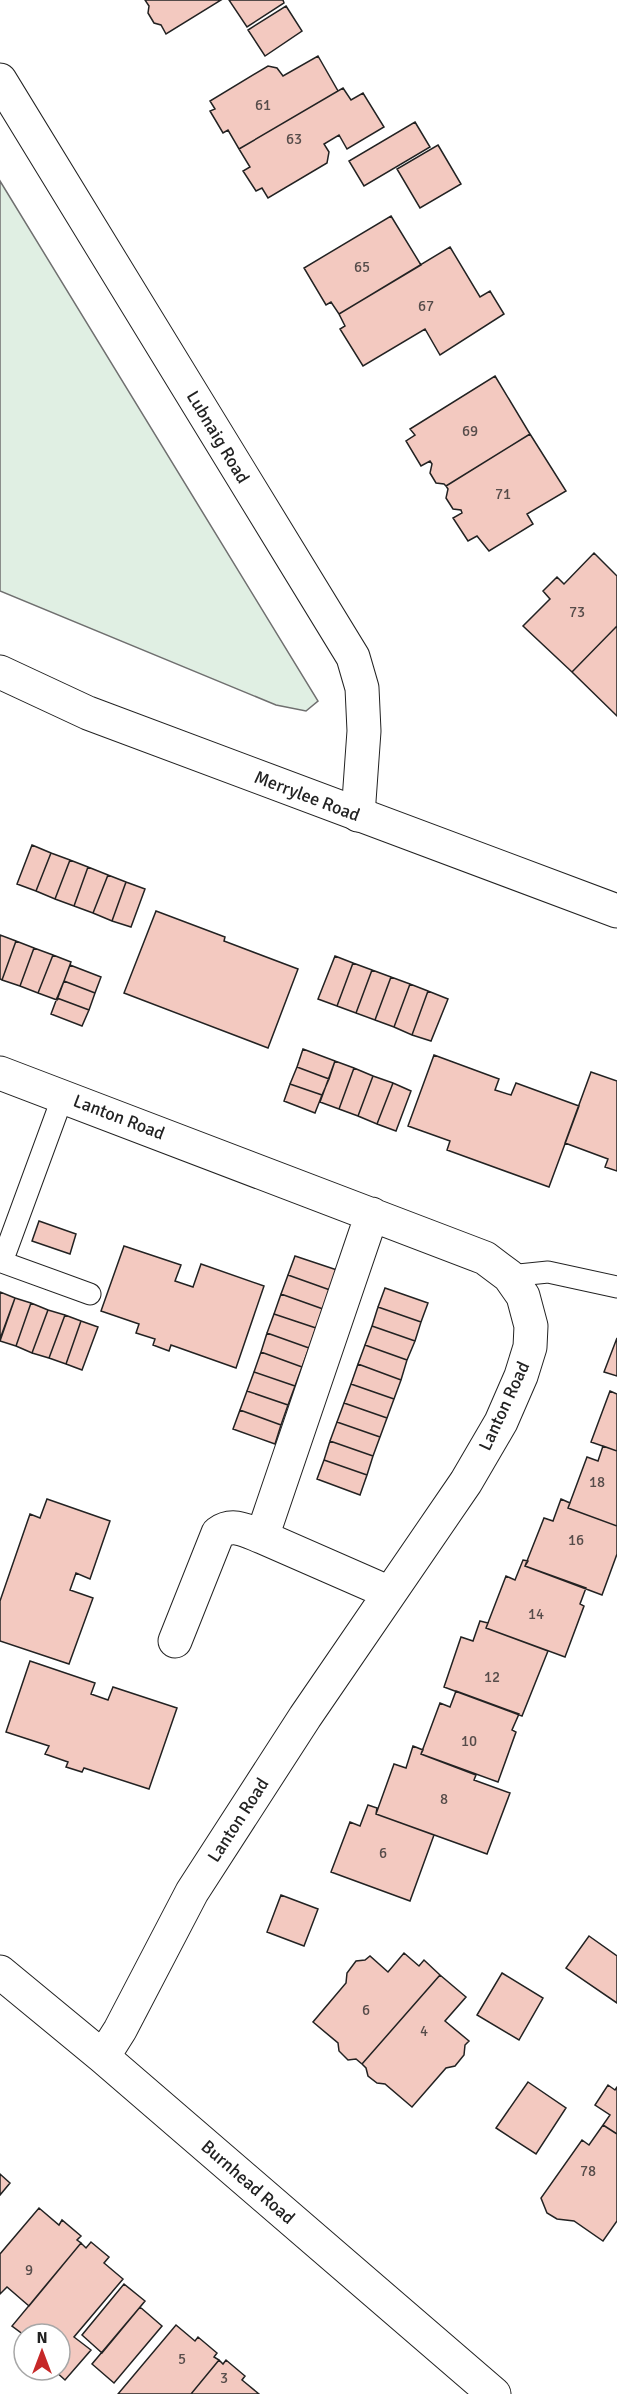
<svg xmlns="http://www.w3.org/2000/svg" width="617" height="2394" viewBox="0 0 617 2394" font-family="Signika,sans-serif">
<rect width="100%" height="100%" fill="#fff"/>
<path fill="#e0efe3" stroke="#6f6f6f" stroke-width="1.5" d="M 0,181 L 318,701 L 306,711 L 276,705 L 0,591 Z"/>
<path fill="#f3c9c0" stroke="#222" stroke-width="1.5" d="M 145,0 L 221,0 L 166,34 L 161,25 L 154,23 L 148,13 L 149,6 Z
M 229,0 L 283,0 L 284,3 L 247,27 Z
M 286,6 L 302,31 L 265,56 L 248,30 Z
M 318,56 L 338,91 L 239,149 L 228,130 L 223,133 L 210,111 L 215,109 L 210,101 L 268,66 L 277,68 L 283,76 Z
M 343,88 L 351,100 L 363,93 L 384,127 L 347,149 L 339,135 L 324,144 L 329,152 L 327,163 L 268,198 L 262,188 L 256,191 L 243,171 L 250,167 L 239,149 Z
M 415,122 L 430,147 L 364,186 L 349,161 Z
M 438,145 L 461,184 L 420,208 L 397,169 Z
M 391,216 L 421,265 L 339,314 L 331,302 L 326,305 L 304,268 Z
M 450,247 L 480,297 L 490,291 L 504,314 L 440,355 L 425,329 L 363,366 L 340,329 L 345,326 L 339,314 Z
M 495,376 L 530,434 L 446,486 L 444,484 L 436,483 L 430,473 L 432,464 L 430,461 L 421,466 L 406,441 L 415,435 L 410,429 Z
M 530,434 L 566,491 L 527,514 L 533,524 L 489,551 L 477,536 L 468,541 L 453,518 L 462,513 L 461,510 L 453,509 L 446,498 L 448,489 L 446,486 Z
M 594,553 L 617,576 L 617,626 L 572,672 L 523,626 L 550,599 L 543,591 L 557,577 L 564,584 Z
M 617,626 L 617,716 L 572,672 Z
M 32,845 L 51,853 L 36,891 L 17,884 Z
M 51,853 L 70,860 L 55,899 L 36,891 Z
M 70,860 L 88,867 L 74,906 L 55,899 Z
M 88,867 L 108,875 L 93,913 L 74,906 Z
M 108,875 L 126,882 L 112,921 L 93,913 Z
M 126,882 L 145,889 L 131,927 L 112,921 Z
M 156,911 L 225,937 L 224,941 L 298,969 L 268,1048 L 124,993 Z
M 0,935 L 16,941 L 2,980 L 0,979 Z
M 16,941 L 34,948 L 20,986 L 2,980 Z
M 34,948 L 53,955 L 38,993 L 20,986 Z
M 53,955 L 71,962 L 57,1000 L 38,993 Z
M 335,956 L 353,963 L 337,1006 L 318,999 Z
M 353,963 L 372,970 L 356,1013 L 337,1006 Z
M 70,965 L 101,977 L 95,993 L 64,981 Z
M 372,970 L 391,977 L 375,1020 L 356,1013 Z
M 391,977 L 410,984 L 394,1027 L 375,1020 Z
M 64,981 L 95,993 L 89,1010 L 57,998 Z
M 410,984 L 428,991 L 412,1035 L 394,1027 Z
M 428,991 L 448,999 L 431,1041 L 412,1035 Z
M 57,998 L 89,1010 L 82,1026 L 51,1014 Z
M 303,1049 L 335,1061 L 329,1079 L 297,1067 Z
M 434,1055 L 499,1079 L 495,1090 L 511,1095 L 516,1083 L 579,1106 L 549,1187 L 447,1150 L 450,1141 L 408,1126 Z
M 335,1061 L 354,1068 L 339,1109 L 320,1102 Z
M 297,1067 L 329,1079 L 322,1095 L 290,1084 Z
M 354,1068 L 373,1076 L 358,1116 L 339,1109 Z
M 591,1072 L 617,1081 L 617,1171 L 605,1167 L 608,1159 L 565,1143 Z
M 373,1076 L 393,1083 L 377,1124 L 358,1116 Z
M 393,1083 L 411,1091 L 396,1131 L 377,1124 Z
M 290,1084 L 322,1095 L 315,1113 L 284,1101 Z
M 39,1221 L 76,1234 L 70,1254 L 32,1241 Z
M 124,1246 L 181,1265 L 175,1281 L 193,1287 L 201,1264 L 264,1286 L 236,1368 L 171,1345 L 169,1351 L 153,1345 L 155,1339 L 136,1333 L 139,1324 L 101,1311 Z
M 295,1256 L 337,1270 L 330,1290 L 288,1275 Z
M 288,1275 L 330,1290 L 323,1309 L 281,1294 Z
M 385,1288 L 428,1303 L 421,1322 L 378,1307 Z
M 0,1292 L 15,1298 L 0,1339 Z
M 281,1294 L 323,1309 L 316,1328 L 274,1314 Z
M 15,1298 L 31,1303 L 16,1346 L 0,1341 Z
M 31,1303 L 48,1310 L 32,1353 L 16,1346 Z
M 378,1307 L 421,1322 L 415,1341 L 372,1326 Z
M 48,1310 L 65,1315 L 49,1358 L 32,1353 Z
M 274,1314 L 316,1328 L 309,1348 L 267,1333 Z
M 65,1315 L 81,1321 L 66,1364 L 49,1358 Z
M 81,1321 L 98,1327 L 82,1370 L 66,1364 Z
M 372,1326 L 415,1341 L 407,1360 L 365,1345 Z
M 267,1333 L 309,1348 L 302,1367 L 261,1352 Z
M 617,1338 L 617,1376 L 604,1372 Z
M 365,1345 L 407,1360 L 401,1380 L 358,1364 Z
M 261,1352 L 302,1367 L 295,1386 L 254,1372 Z
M 358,1364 L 401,1380 L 394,1399 L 351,1384 Z
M 254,1372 L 295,1386 L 288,1405 L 247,1391 Z
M 351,1384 L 394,1399 L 387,1418 L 344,1403 Z
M 247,1391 L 288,1405 L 281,1425 L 240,1410 Z
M 610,1391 L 617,1394 L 617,1451 L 591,1442 Z
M 344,1403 L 387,1418 L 380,1437 L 337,1422 Z
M 240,1410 L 281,1425 L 275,1444 L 233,1429 Z
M 337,1422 L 380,1437 L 373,1456 L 330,1441 Z
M 330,1441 L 373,1456 L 367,1475 L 324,1460 Z
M 603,1446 L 617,1451 L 617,1526 L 568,1508 L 587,1457 L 598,1461 Z
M 324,1460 L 367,1475 L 360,1495 L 317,1479 Z
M 47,1499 L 110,1521 L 90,1579 L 76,1573 L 70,1590 L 93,1598 L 69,1664 L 0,1641 L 0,1601 L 30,1514 L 40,1518 Z
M 561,1499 L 570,1503 L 568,1508 L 617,1526 L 617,1554 L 602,1595 L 525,1566 L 544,1518 L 553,1521 Z
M 523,1560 L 528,1561 L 525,1566 L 586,1588 L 580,1604 L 584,1606 L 565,1657 L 486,1628 L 506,1576 L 515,1580 Z
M 480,1621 L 488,1623 L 486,1628 L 548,1651 L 522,1716 L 444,1687 L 461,1637 L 473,1641 Z
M 30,1661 L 95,1683 L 91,1694 L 108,1700 L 113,1687 L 177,1708 L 149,1789 L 84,1768 L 82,1772 L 66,1767 L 68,1762 L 45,1754 L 49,1746 L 6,1732 Z
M 456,1691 L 519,1714 L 512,1730 L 516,1732 L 498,1782 L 421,1754 L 440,1703 L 450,1707 Z
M 413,1746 L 423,1750 L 421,1754 L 476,1775 L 474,1780 L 510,1793 L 487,1854 L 376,1814 L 394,1764 L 406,1768 Z
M 368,1805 L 377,1808 L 376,1814 L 434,1835 L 410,1901 L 331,1872 L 350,1822 L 360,1826 Z
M 281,1895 L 318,1909 L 304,1946 L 267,1932 Z
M 589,1936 L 617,1956 L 617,2003 L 566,1968 Z
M 404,1953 L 419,1966 L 424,1960 L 440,1975 L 362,2064 L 356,2059 L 348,2060 L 339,2051 L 338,2043 L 313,2022 L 346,1983 L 347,1973 L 356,1961 L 365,1960 L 370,1956 L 388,1972 Z
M 502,1973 L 543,1998 L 519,2040 L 477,2015 Z
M 440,1975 L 466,1997 L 445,2021 L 469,2041 L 465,2045 L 464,2055 L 455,2066 L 446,2068 L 412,2107 L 385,2084 L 377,2083 L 368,2076 L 366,2068 L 362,2064 Z
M 528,2082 L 566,2108 L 536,2154 L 496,2128 Z
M 608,2085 L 615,2090 L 617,2087 L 617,2134 L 603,2125 L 610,2115 L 595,2105 Z
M 603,2125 L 617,2134 L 617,2221 L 603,2241 L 574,2221 L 557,2219 L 547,2213 L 541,2198 L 582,2140 L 589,2145 Z
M 0,2174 L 10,2183 L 0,2195 Z
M 39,2208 L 59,2225 L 62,2220 L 81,2236 L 77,2240 L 81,2243 L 29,2306 L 7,2287 L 0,2294 L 0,2254 Z
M 91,2242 L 109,2257 L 104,2263 L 123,2279 L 74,2337 L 91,2350 L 65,2380 L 54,2370 L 60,2370 L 60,2334 L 24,2335 L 12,2326 L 81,2243 L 86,2248 Z
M 124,2284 L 145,2301 L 102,2353 L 82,2335 Z
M 140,2307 L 162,2326 L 114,2383 L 92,2364 Z
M 176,2325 L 195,2341 L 198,2337 L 217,2353 L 214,2357 L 219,2360 L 191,2394 L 118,2394 Z
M 219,2360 L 223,2364 L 226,2360 L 245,2376 L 242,2380 L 259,2394 L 191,2394 Z"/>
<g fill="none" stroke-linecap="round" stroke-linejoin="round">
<g stroke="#222" stroke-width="23">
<path id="service" d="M 63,1096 L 2,1262 L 90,1294
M 509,1276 L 548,1272 L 617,1287"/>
</g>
<g stroke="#222" stroke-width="35">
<path id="minor" d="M 0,80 L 353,657 L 362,688 L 364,731 L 358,815
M 0,1073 L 485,1258 L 509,1276 L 523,1296 L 531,1326 L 530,1347 L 521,1376 L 501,1422 L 466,1482 L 305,1717 L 192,1892 L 120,2030 L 103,2057
M 372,1214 L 262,1537 L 390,1593
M 175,1641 L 218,1533 C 233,1522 247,1531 262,1537
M 0,1972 L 103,2057 L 494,2394"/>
</g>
<g stroke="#222" stroke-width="35">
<path id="secondary" d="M 0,672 L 88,713 L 617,911"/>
</g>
<use href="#service" stroke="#fff" stroke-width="21"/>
<use href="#minor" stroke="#fff" stroke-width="33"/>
<use href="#secondary" stroke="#fff" stroke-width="33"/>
</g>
<g text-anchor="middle" stroke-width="4.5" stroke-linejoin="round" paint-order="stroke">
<g font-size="15" fill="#564c4a">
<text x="263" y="110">61</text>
<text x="294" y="144">63</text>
<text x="362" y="272">65</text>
<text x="426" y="311">67</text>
<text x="470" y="436">69</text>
<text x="503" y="499">71</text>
<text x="577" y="617">73</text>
<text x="597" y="1487">18</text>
<text x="576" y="1545">16</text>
<text x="536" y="1619">14</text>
<text x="492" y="1682">12</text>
<text x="469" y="1746">10</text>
<text x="444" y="1804">8</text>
<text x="383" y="1858">6</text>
<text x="366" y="2015">6</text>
<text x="424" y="2036">4</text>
<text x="588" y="2176">78</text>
<text x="29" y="2275">9</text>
<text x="182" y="2364">5</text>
<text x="224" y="2383">3</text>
</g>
<g font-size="18" fill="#222" stroke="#fff">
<text transform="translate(218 437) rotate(59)" y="6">Lubnaig Road</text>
<text transform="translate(307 796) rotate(21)" y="6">Merrylee Road</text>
<text transform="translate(119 1117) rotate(21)" y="6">Lanton Road</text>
<text transform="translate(504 1406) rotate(-65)" y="6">Lanton Road</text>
<text transform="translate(238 1820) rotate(-57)" y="6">Lanton Road</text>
<text transform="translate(248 2182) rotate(41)" y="6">Burnhead Road</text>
</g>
</g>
<g transform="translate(42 2352)"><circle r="28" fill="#ffffff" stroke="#a7a7a7" stroke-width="1.5"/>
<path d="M0-4.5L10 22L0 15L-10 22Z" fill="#c62828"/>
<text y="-9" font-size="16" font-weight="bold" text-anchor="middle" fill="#222222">N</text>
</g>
</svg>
